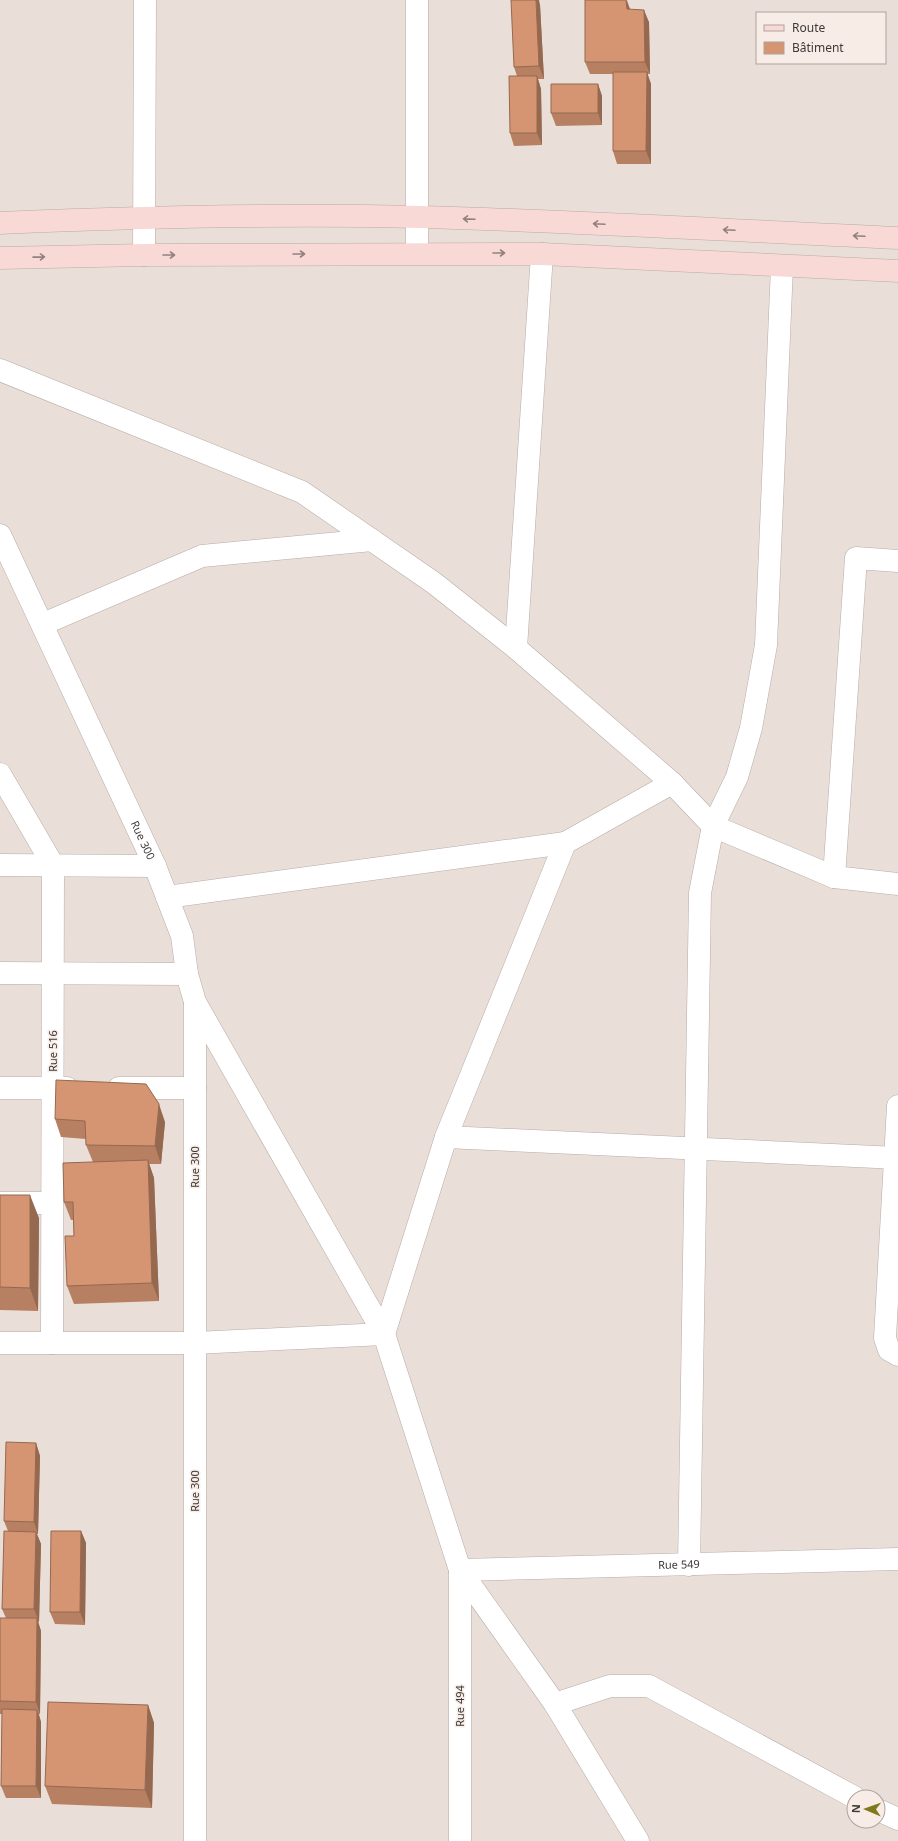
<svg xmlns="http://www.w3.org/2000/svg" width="898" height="1841" viewBox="0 0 898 1841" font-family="'Noto Sans',sans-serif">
<rect width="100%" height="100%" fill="#eaded9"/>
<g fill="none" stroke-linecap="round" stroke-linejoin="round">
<g stroke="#b7aca6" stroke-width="23">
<g id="minor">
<path d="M 417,253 L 417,0"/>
<path d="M 144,255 L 145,0"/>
<path d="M 0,370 L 302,492 L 434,583 L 516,648 L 672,783 L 713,826 L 834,877 L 898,884"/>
<path d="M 43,624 L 202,556 L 372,540"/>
<path d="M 516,648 L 542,254"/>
<path d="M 0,774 L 53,865 L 52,1343"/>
<path d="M 0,865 L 155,866"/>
<path d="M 834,877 L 856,558 L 898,561"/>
<path d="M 167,897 L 565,843"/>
<path d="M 0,973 L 187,974"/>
<path d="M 195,1002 L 384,1334 L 460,1570 L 555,1704 L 638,1841"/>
<path d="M 0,1088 L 67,1088"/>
<path d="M 119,1088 L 195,1088"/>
<path d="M 898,1106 L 885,1338 L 889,1350 L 898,1355"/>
<path d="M 446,1137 L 898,1158"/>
<path d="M 0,1203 L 52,1203"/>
<path d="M 195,1343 L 384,1334 L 446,1137 L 565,843 L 672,783"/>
<path d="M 689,1565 L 700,893 L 713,826 L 737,777 L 751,728 L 766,645 L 782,266"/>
<path d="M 555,1704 L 610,1686 L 649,1686 L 854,1797"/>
<path d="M 878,1810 L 898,1819"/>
<path id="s1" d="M 460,1841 L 460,1570 L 898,1559"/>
</g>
</g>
<g stroke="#b7aca6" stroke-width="23">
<g id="tertiary">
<path id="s2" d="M 0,535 L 155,866 L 182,936 L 187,974 L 195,1002 L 195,1841"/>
<path d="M 0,1343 L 195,1343"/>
</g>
</g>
<g stroke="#b7aca6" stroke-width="23">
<path id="secondary" d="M 0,223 C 140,217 280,214 420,217 C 579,221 739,231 898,238
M 0,258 L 144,255 L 542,254 L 898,271"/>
</g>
<use href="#minor" stroke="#fff" stroke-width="22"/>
<use href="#tertiary" stroke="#fff" stroke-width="22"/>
<use href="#secondary" stroke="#f9d9d5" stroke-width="22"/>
</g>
<path fill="#b78063" d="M 627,0 L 630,9 L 649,22 L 650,74 L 647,74 L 651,84 L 651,164 L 617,164 L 613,151 L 613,74 L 590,74 L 585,62 Z
M 540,5 L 544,79 L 538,79 L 541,89 L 542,145 L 514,146 L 510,133 L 517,76 L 514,67 Z
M 598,84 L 602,96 L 602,125 L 556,126 L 551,113 Z
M 55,1119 L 165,1122 L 161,1164 L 149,1164 L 154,1178 L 159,1301 L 74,1304 L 67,1286 L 74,1236 L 73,1220 L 71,1220 L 64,1202 L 93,1162 L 86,1145 L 86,1139 L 61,1137 Z
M 0,1195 L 39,1218 L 38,1311 L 0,1310 Z
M 36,1443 L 40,1456 L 38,1534 L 37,1534 L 41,1544 L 39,1622 L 38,1622 L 41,1631 L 40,1714 L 39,1714 L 41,1722 L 41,1798 L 6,1798 L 1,1786 L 2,1714 L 0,1714 L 0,1618 L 6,1618 L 2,1609 L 8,1531 L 4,1521 Z
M 81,1531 L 86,1543 L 85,1625 L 55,1624 L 50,1612 Z
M 148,1705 L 154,1723 L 152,1808 L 52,1804 L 45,1786 Z"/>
<path fill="#956850" d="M 536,0 L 539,0 L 540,5 L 544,79 L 539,66 Z
M 626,0 L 631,12 L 627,9 Z
M 644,10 L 649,22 L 650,74 L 645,62 Z
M 647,72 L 651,84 L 651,164 L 646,151 Z
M 537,76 L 541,89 L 542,145 L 537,133 Z
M 598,84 L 602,96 L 602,125 L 598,113 Z
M 159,1104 L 165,1122 L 161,1164 L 155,1146 Z
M 148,1160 L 154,1178 L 159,1301 L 152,1283 Z
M 30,1195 L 39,1218 L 38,1311 L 30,1288 Z
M 36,1443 L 40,1456 L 38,1534 L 34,1522 Z
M 81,1531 L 86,1543 L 85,1625 L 80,1612 Z
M 36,1532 L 41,1544 L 39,1622 L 34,1609 Z
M 37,1618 L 41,1631 L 40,1714 L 36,1702 Z
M 148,1705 L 154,1723 L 152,1808 L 145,1790 Z
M 37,1710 L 41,1722 L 41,1798 L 36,1786 Z"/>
<path fill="#d59573" stroke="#956850" d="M 511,0 L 536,0 L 539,66 L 514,67 Z
M 585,0 L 626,0 L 627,9 L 644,10 L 645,62 L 585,62 Z
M 613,72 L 647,72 L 646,151 L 613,151 Z
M 509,76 L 537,76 L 537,133 L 510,133 Z
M 551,84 L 598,84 L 598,113 L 551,113 Z
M 56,1080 L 146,1084 L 159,1104 L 155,1146 L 86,1145 L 85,1121 L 55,1119 Z
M 148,1160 L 152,1283 L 67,1286 L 65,1236 L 74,1236 L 73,1202 L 64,1202 L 63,1163 Z
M 0,1195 L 30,1195 L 30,1288 L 0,1287 Z
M 6,1442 L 36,1443 L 34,1522 L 4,1521 Z
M 4,1531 L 36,1532 L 34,1609 L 2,1609 Z
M 51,1531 L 81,1531 L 80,1612 L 50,1612 Z
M 0,1618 L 37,1618 L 36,1702 L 0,1701 Z
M 48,1702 L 148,1705 L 145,1790 L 45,1786 Z
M 2,1709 L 37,1710 L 36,1786 L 1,1786 Z"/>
<defs><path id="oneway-shaft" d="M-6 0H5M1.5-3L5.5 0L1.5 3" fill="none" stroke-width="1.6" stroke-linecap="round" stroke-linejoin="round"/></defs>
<g stroke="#92817e">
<use href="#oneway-shaft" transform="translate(469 219) rotate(-178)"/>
<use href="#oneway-shaft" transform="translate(599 224) rotate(-177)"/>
<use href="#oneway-shaft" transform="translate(729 230) rotate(-177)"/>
<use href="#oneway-shaft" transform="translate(859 236) rotate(-177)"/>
<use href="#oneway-shaft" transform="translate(499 253)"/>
<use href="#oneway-shaft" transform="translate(299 254)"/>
<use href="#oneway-shaft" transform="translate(169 255)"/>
<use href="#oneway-shaft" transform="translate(39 257) rotate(-1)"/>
</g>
<g text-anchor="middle" stroke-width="3" stroke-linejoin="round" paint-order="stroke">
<g font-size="11" fill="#3e3937" stroke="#f7ece6">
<text dy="4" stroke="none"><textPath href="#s2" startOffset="337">Rue 300</textPath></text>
<text transform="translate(53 1051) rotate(-90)" y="4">Rue 516</text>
<text transform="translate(195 1167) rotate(-90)" y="4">Rue 300</text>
<text transform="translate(195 1491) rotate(-90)" y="4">Rue 300</text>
<text dy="4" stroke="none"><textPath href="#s1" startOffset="490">Rue 549</textPath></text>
<text transform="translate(460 1706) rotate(-90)" y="4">Rue 494</text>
</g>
</g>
<rect x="756" y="12" width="130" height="52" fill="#f7ece6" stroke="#ada4a0"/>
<rect x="764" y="25" width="20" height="6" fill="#f9d9d5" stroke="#ada4a0"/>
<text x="792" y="32" font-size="12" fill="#3e3937">Route</text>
<rect x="764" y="42" width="20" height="12" fill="#d59573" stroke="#ada4a0"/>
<text x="792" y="52" font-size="12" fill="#3e3937">Bâtiment</text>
<g transform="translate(866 1809) rotate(272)"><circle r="19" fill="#f7ece6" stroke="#ada4a0"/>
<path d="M0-3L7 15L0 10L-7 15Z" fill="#80781c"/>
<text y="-6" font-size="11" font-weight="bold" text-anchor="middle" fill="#3e3937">N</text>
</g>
</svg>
